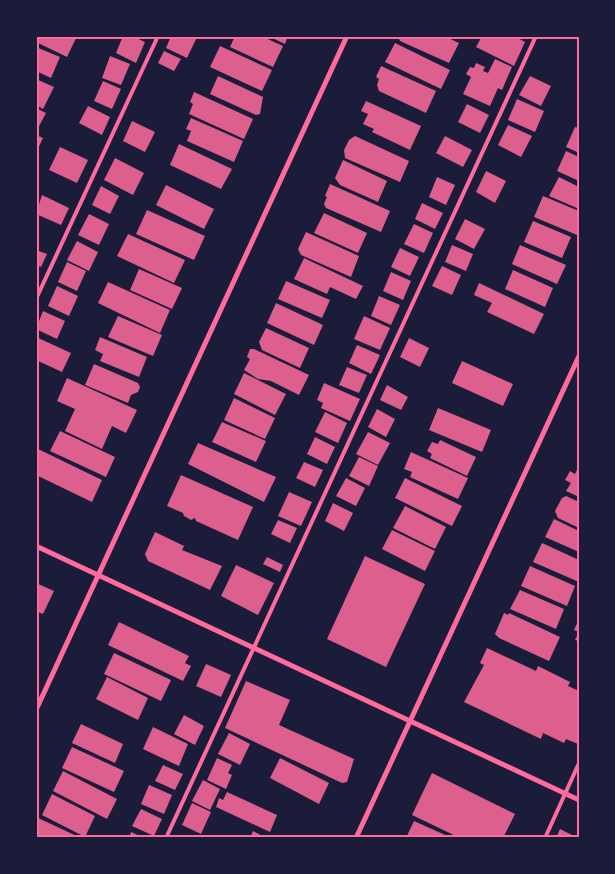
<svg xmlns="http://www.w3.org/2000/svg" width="615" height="874" viewBox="0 0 615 874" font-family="Cabin,sans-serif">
<rect width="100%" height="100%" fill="#1b1b3a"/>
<path fill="#dd5f8e" d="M 36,36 L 77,36 L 67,57 L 36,42 Z
M 123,36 L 132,36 L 145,42 L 136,63 L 116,53 Z
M 171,36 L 197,37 L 187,58 L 166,48 Z
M 235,36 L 261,36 L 283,46 L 273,67 L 230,47 Z
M 268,36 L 288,36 L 285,44 Z
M 398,36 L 444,36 L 459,43 L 449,63 L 400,41 Z
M 482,36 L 514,36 L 525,42 L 514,66 L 476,47 Z
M 395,43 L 450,70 L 441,89 L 385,62 Z
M 220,46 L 272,70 L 262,91 L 210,67 Z
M 36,47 L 60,57 L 51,78 L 36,71 Z
M 164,51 L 181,59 L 174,71 L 158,63 Z
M 110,56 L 130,64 L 121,85 L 102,78 Z
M 495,59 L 512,67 L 502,90 L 498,88 L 490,106 L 463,94 L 471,77 L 466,74 L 470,67 L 474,68 L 476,63 L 485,67 L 483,71 L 488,73 Z
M 381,66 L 436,91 L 426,113 L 379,91 L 377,85 L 379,79 L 376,77 Z
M 218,76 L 263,97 L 260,114 L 256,115 L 210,94 Z
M 530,76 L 551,86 L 541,106 L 519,95 Z
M 36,79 L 54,87 L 43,109 L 36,105 Z
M 103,81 L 121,89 L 112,109 L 94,101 Z
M 194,92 L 253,119 L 244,139 L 189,114 L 193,104 L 190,102 Z
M 517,99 L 544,111 L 535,132 L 508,120 Z
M 366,101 L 421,126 L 410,150 L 372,132 L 374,129 L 363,124 L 368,114 L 361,111 Z
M 467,104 L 489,115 L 480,133 L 458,122 Z
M 88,106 L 110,117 L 102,135 L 79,123 Z
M 36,108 L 46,113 L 36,132 Z
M 191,118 L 243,141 L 234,162 L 187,141 L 191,131 L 186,129 Z
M 132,121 L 155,132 L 145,152 L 123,141 Z
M 508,125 L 532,136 L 521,157 L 498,145 Z
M 575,127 L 579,128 L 579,153 L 566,147 Z
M 36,135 L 43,138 L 36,153 Z
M 355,136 L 409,161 L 400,182 L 345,158 L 344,150 L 349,140 Z
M 445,136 L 472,150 L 463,167 L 436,153 Z
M 179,144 L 232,169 L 221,189 L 170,165 Z
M 60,147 L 88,160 L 77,183 L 49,170 Z
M 566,151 L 579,157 L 579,181 L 557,171 Z
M 115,158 L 144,173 L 133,195 L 104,180 Z
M 343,160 L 387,181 L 378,202 L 340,185 L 335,178 Z
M 486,171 L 506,181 L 495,203 L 476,192 Z
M 437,177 L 455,185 L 446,205 L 429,197 Z
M 559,177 L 579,187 L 579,209 L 549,196 Z
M 330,184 L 390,211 L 381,232 L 326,208 L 324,204 L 327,197 L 325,196 Z
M 166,185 L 214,209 L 204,229 L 156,205 Z
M 101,186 L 119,196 L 110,214 L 92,205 Z
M 42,195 L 69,208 L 61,225 L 36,214 Z
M 543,196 L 579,211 L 577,235 L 534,217 Z
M 422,203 L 443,213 L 435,229 L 415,219 Z
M 147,210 L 205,236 L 194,260 L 136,234 Z
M 324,213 L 367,233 L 358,253 L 314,233 Z
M 89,214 L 109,224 L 99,245 L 78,235 Z
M 465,219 L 485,229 L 474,249 L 455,239 Z
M 533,221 L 571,237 L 562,258 L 524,242 Z
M 414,224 L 433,233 L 424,253 L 404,244 Z
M 306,232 L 359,256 L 351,277 L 301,255 L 298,249 Z
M 128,234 L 185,260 L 174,283 L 117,256 Z
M 77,241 L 98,252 L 89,271 L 67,260 Z
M 452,245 L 473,254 L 466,271 L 445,262 Z
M 520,245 L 566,265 L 557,284 L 512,264 Z
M 400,248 L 419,257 L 410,276 L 391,267 Z
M 36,250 L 47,254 L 41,267 L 36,265 Z
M 304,258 L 363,286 L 356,299 L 330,287 L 327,294 L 294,279 Z
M 67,262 L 86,271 L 77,291 L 58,282 Z
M 442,266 L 461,275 L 452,295 L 432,286 Z
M 139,269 L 182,288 L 172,309 L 130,290 Z
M 513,270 L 553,288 L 545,307 L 505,289 Z
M 391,272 L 411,281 L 403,300 L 383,291 Z
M 286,281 L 330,300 L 322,318 L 278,299 Z
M 108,282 L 170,310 L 160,333 L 98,303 Z
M 479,283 L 544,314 L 534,334 L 487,312 L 492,303 L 474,295 Z
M 57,286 L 78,296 L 69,316 L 48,306 Z
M 379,296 L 400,305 L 391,325 L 371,316 Z
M 276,303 L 323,325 L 314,345 L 267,323 Z
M 43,311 L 65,321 L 57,339 L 36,329 Z
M 118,316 L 162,335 L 153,356 L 108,337 Z
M 364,316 L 390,328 L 380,350 L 354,339 Z
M 266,328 L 309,348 L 300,368 L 262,350 L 259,342 Z
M 36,337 L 71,353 L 62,372 L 36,360 Z
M 100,337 L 147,357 L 139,377 L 100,361 L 103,354 L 95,350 Z
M 409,338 L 429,348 L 420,367 L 400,357 Z
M 357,345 L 380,355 L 371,374 L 349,363 Z
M 250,349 L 254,349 L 309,375 L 299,395 L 271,381 L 258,379 L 244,370 L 250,359 L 247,357 Z
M 462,361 L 513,384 L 503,406 L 452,383 Z
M 94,364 L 138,383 L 140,387 L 138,392 L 131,395 L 128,403 L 85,385 Z
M 347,367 L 367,375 L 359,393 L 339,385 Z
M 244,373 L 286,394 L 275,415 L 234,394 Z
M 67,378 L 137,410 L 126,433 L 112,426 L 102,449 L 65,431 L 75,409 L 57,401 Z
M 324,383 L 360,399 L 350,421 L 321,408 L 323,403 L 317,400 Z
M 387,385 L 408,397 L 401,410 L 380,400 Z
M 234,398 L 275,418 L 265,439 L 224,420 Z
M 438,408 L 491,430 L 482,452 L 429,430 Z
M 377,409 L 395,419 L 386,437 L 368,427 Z
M 325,412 L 347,423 L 338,443 L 315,432 Z
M 222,422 L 266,441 L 256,462 L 212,442 Z
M 60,431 L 115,457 L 106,477 L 50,451 Z
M 368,432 L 390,443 L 378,465 L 356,454 Z
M 315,437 L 335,447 L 327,464 L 307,454 Z
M 440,440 L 476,457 L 467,476 L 430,458 L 432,454 L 427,451 L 432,442 L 438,444 Z
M 198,443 L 276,477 L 264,502 L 188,464 Z
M 36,448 L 102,480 L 92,502 L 36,475 Z
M 411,452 L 468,478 L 458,499 L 410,477 L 412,472 L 404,469 Z
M 359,457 L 378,466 L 369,486 L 349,476 Z
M 304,462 L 323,470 L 315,487 L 296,478 Z
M 577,470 L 579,471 L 579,497 L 566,491 L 571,483 L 565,480 L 570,471 L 575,474 Z
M 181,475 L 253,507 L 238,540 L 196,521 L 195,518 L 191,520 L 184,516 L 183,513 L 167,506 Z
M 346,478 L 365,488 L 356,506 L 336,496 Z
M 405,478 L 462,506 L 452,526 L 395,498 Z
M 289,492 L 312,502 L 301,526 L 278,516 Z
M 566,496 L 579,502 L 579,528 L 558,518 L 555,511 L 562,498 Z
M 333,503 L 353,513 L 344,531 L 325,521 Z
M 405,506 L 446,527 L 435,549 L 393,528 Z
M 554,519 L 579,531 L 579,552 L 545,537 Z
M 278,520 L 297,528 L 290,543 L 271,534 Z
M 392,530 L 435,551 L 425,571 L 382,549 Z
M 155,532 L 184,546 L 182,550 L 222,566 L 210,590 L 148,561 L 145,554 Z
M 542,543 L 579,560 L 579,582 L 533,562 Z
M 365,556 L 425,584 L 386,667 L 327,639 Z
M 267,557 L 283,565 L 280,572 L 263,564 Z
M 236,565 L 274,583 L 258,615 L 221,596 Z
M 530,566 L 575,586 L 567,606 L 521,586 Z
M 36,583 L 54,591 L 43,614 L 36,611 Z
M 520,590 L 564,609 L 556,629 L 510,609 Z
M 504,613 L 508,615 L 509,613 L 560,637 L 549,661 L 499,638 L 495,634 Z
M 579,619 L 579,641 L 575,640 L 579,632 L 574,630 Z
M 119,622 L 189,656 L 185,663 L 191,666 L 183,681 L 108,645 Z
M 487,648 L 536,671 L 538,666 L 570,682 L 568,686 L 579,691 L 578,744 L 566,739 L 564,743 L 543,733 L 541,739 L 464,702 L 484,665 L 480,663 Z
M 114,653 L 171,680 L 161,701 L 104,674 Z
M 206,664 L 231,675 L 221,697 L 196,686 Z
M 107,677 L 148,698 L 138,720 L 96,699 Z
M 246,681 L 290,700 L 279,725 L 354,759 L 347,782 L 342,783 L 225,728 Z
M 184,715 L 204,726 L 195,745 L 174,734 Z
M 81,724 L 123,744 L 115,763 L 72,743 Z
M 153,727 L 188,744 L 179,766 L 143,749 Z
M 229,733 L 250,744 L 240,765 L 218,754 Z
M 72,747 L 124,771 L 114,792 L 62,768 Z
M 217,758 L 232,765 L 228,773 L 232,775 L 226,789 L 207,780 Z
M 280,758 L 329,783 L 319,804 L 270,778 Z
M 163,765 L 183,774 L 175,790 L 155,781 Z
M 63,771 L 117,799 L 107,819 L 53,791 Z
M 432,773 L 515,814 L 503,838 L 460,838 L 412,815 Z
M 203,780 L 220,789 L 210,810 L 192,801 Z
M 149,785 L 172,795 L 164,814 L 141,804 Z
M 227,792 L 277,815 L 270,832 L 216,807 L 219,798 L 223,800 Z
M 52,794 L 95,816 L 85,837 L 42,815 Z
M 192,803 L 211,812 L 201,834 L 182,825 Z
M 141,809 L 162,819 L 154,836 L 132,826 Z
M 36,817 L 81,838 L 36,838 Z
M 414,821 L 452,838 L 406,838 Z
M 560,829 L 578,838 L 556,838 Z
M 253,831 L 266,838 L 250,838 Z
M 131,832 L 144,838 L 129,838 Z"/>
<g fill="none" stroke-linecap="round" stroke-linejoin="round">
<path stroke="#ff6b9d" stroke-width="4" d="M 36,299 L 158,36
M 166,838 L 536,36
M 545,838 L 579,763"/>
<path stroke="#ff6b9d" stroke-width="5" d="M 36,546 L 579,800
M 36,710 L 347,36
M 356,838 L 579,356"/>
</g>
<rect width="615" height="874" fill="none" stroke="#1b1b3a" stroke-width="75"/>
<rect x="38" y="38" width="540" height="798" fill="none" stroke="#ff6b9d" stroke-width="2"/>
</svg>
